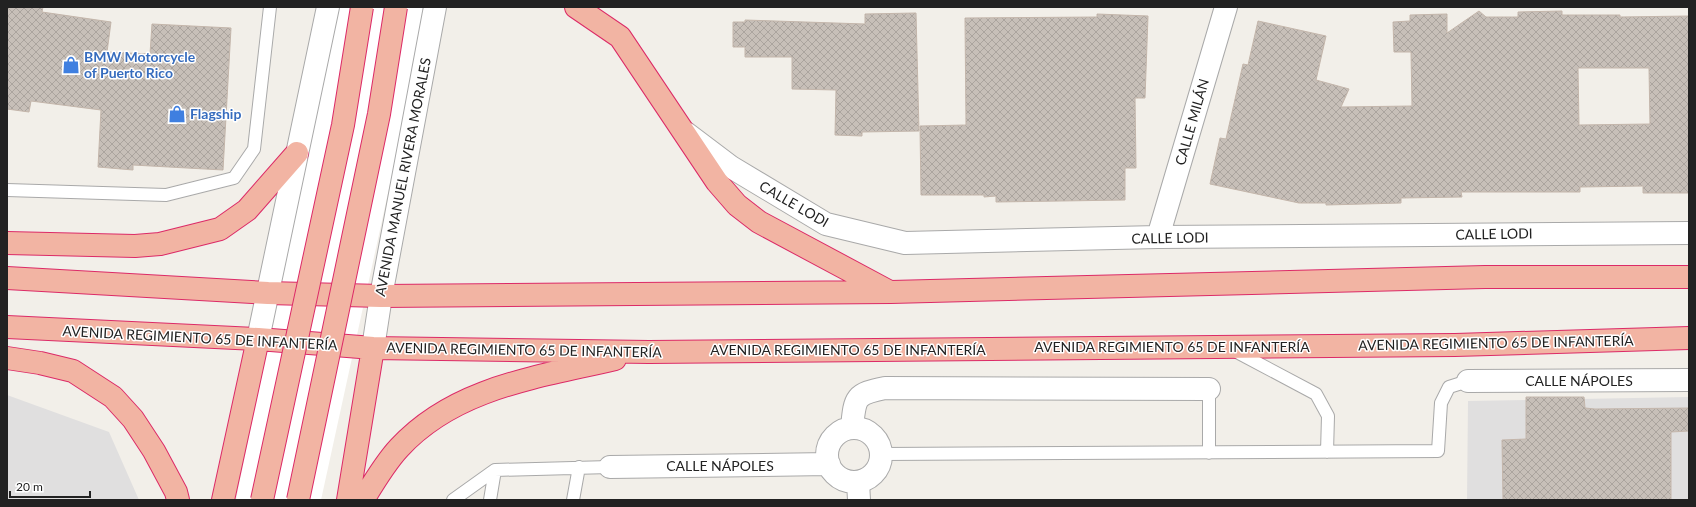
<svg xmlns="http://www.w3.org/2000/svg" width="1696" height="507" viewBox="0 0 1696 507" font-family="Lato,sans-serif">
<defs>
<pattern id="building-cross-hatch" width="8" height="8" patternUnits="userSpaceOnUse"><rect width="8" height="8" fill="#c7bfb8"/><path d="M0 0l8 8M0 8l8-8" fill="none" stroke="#aba49e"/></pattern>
</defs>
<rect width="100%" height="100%" fill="#f2efe9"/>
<path fill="#e0dfdf" d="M 7,395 L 109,432 L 139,500 L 7,500 Z
M 1689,397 L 1689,500 L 1467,500 L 1468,401 Z"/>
<path fill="#fff" d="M 336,7 L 425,7 L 412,83 L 321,500 L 236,500 Z"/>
<path fill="url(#building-cross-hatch)" stroke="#c4b6ab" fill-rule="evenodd" d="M 7,7 L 43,7 L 42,12 L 111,22 L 107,52 L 150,54 L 152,24 L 231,28 L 223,170 L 133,165 L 133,170 L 98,167 L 101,110 L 31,101 L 29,112 L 7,109 Z
M 1479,11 L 1486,17 L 1518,17 L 1518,12 L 1562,11 L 1562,15 L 1620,15 L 1620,17 L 1689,16 L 1689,193 L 1643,193 L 1643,186 L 1580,187 L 1580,192 L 1461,192 L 1462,197 L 1401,198 L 1401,203 L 1326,205 L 1326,203 L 1299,203 L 1210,184 L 1220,138 L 1226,139 L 1243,64 L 1248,65 L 1258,21 L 1326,36 L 1316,80 L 1349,89 L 1341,107 L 1412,106 L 1411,52 L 1394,52 L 1393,22 L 1410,21 L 1410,15 L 1447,14 L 1447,33 ZM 1578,68 L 1649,68 L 1650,124 L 1579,125 Z
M 916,13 L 919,131 L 862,132 L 862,136 L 835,135 L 836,90 L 792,89 L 792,57 L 745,57 L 745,47 L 733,47 L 733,22 L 745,22 L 745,20 L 865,24 L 865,14 Z
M 1097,14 L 1148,16 L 1145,98 L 1135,98 L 1136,168 L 1125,168 L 1125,200 L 996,202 L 996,196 L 984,197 L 984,195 L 921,195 L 920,126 L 966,125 L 965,18 L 1097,17 Z
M 1526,397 L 1584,397 L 1585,408 L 1595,409 L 1689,408 L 1689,431 L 1671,432 L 1671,500 L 1503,500 L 1502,440 L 1526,439 Z"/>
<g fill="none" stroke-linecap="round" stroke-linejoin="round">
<g stroke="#a9a9a9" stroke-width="14">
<path id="service" d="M 7,190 L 166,195 L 234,178 L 254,149 L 270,7
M 1235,351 L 1316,394 L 1328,416 L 1327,452
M 1209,453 L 1209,389
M 882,454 L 1438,451 L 1441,403 L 1449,387 L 1468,381
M 453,500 L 495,470 L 610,467
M 490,500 L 495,470
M 573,500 L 579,467"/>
</g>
<g stroke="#a9a9a9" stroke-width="24">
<path id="minor" d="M 686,133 L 731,167 L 826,224 L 905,243 L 1158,237 L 1689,233
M 1158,237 L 1226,7
M 258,339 L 328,7
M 373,348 L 381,296 L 435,7
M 1468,381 L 1689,380
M 852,427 C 855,397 855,394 885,388 L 1209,389
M827 455a27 27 0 1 1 54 0a27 27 0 1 1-54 0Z
M 610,467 L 829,464
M 858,482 L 859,500"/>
</g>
<g stroke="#dc2a67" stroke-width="24">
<path id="trunk" d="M 576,7 L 620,37 L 717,182 L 737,205 L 759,222 L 888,291
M 7,243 L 135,246 L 160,244 L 220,229 L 247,210 L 297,153
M 7,278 L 268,293 L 381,296 L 891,292 L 1485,277 L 1689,277
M 7,327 L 258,339 L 373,348 L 649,352 L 1455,345 L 1689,338
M 7,358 L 40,363 L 73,371 L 113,397 L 133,419 L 154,451 L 176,492 L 178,500
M 223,500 L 258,339
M 348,500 L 373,348
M 363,500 C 374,482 385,463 399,448 C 455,387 539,377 615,359"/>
</g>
<use href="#service" stroke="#fff" stroke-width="12"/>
<use href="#minor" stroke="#fff" stroke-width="22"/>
<use href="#trunk" stroke="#f2b4a3" stroke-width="22"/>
<g stroke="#dc2a67" stroke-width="24" stroke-linecap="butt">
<path id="trunk-bridge" d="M 262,500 L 343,125 L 362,7
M 298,500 L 379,114 L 396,7"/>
</g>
<use href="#trunk-bridge" stroke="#f2b4a3" stroke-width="22"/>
</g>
<defs>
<g id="shop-bare" transform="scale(1.38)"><path d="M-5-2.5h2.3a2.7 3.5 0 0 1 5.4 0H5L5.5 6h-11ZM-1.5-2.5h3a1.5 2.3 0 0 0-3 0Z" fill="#3f7fe0" stroke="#fff" stroke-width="2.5" paint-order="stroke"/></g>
</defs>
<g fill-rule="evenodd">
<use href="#shop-bare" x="71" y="65"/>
<use href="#shop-bare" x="177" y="114"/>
</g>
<g text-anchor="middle" stroke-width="3" stroke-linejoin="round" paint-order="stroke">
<g font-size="14" font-weight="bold" fill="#366cbe" stroke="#fff" text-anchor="start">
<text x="84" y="62">BMW Motorcycle<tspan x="84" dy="16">of Puerto Rico</tspan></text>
<text x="190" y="119">Flagship</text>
</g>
<g font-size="14" fill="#222" stroke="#fff">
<text transform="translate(1192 122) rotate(-74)" y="5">CALLE MILÁN</text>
<text transform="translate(403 177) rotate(-79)" y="5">AVENIDA MANUEL RIVERA MORALES</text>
<text transform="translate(794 204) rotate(30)" y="5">CALLE LODI</text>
<text transform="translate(1494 234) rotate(-1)" y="5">CALLE LODI</text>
<text transform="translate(1170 238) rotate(-1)" y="5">CALLE LODI</text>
<text transform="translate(200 338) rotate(3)" y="5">AVENIDA REGIMIENTO 65 DE INFANTERÍA</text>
<text transform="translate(1496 343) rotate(-1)" y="5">AVENIDA REGIMIENTO 65 DE INFANTERÍA</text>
<text x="1172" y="352">AVENIDA REGIMIENTO 65 DE INFANTERÍA</text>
<text transform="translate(524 350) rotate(1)" y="5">AVENIDA REGIMIENTO 65 DE INFANTERÍA</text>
<text x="848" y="355">AVENIDA REGIMIENTO 65 DE INFANTERÍA</text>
<text x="1579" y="386">CALLE NÁPOLES</text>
<text x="720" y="471">CALLE NÁPOLES</text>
</g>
</g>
<rect width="1696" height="507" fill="none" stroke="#222222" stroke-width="16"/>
<path d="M10 491v6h80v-6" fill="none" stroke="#222222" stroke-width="2"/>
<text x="16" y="491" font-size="12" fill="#222222" stroke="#ffffff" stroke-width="3" paint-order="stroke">20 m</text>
</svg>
